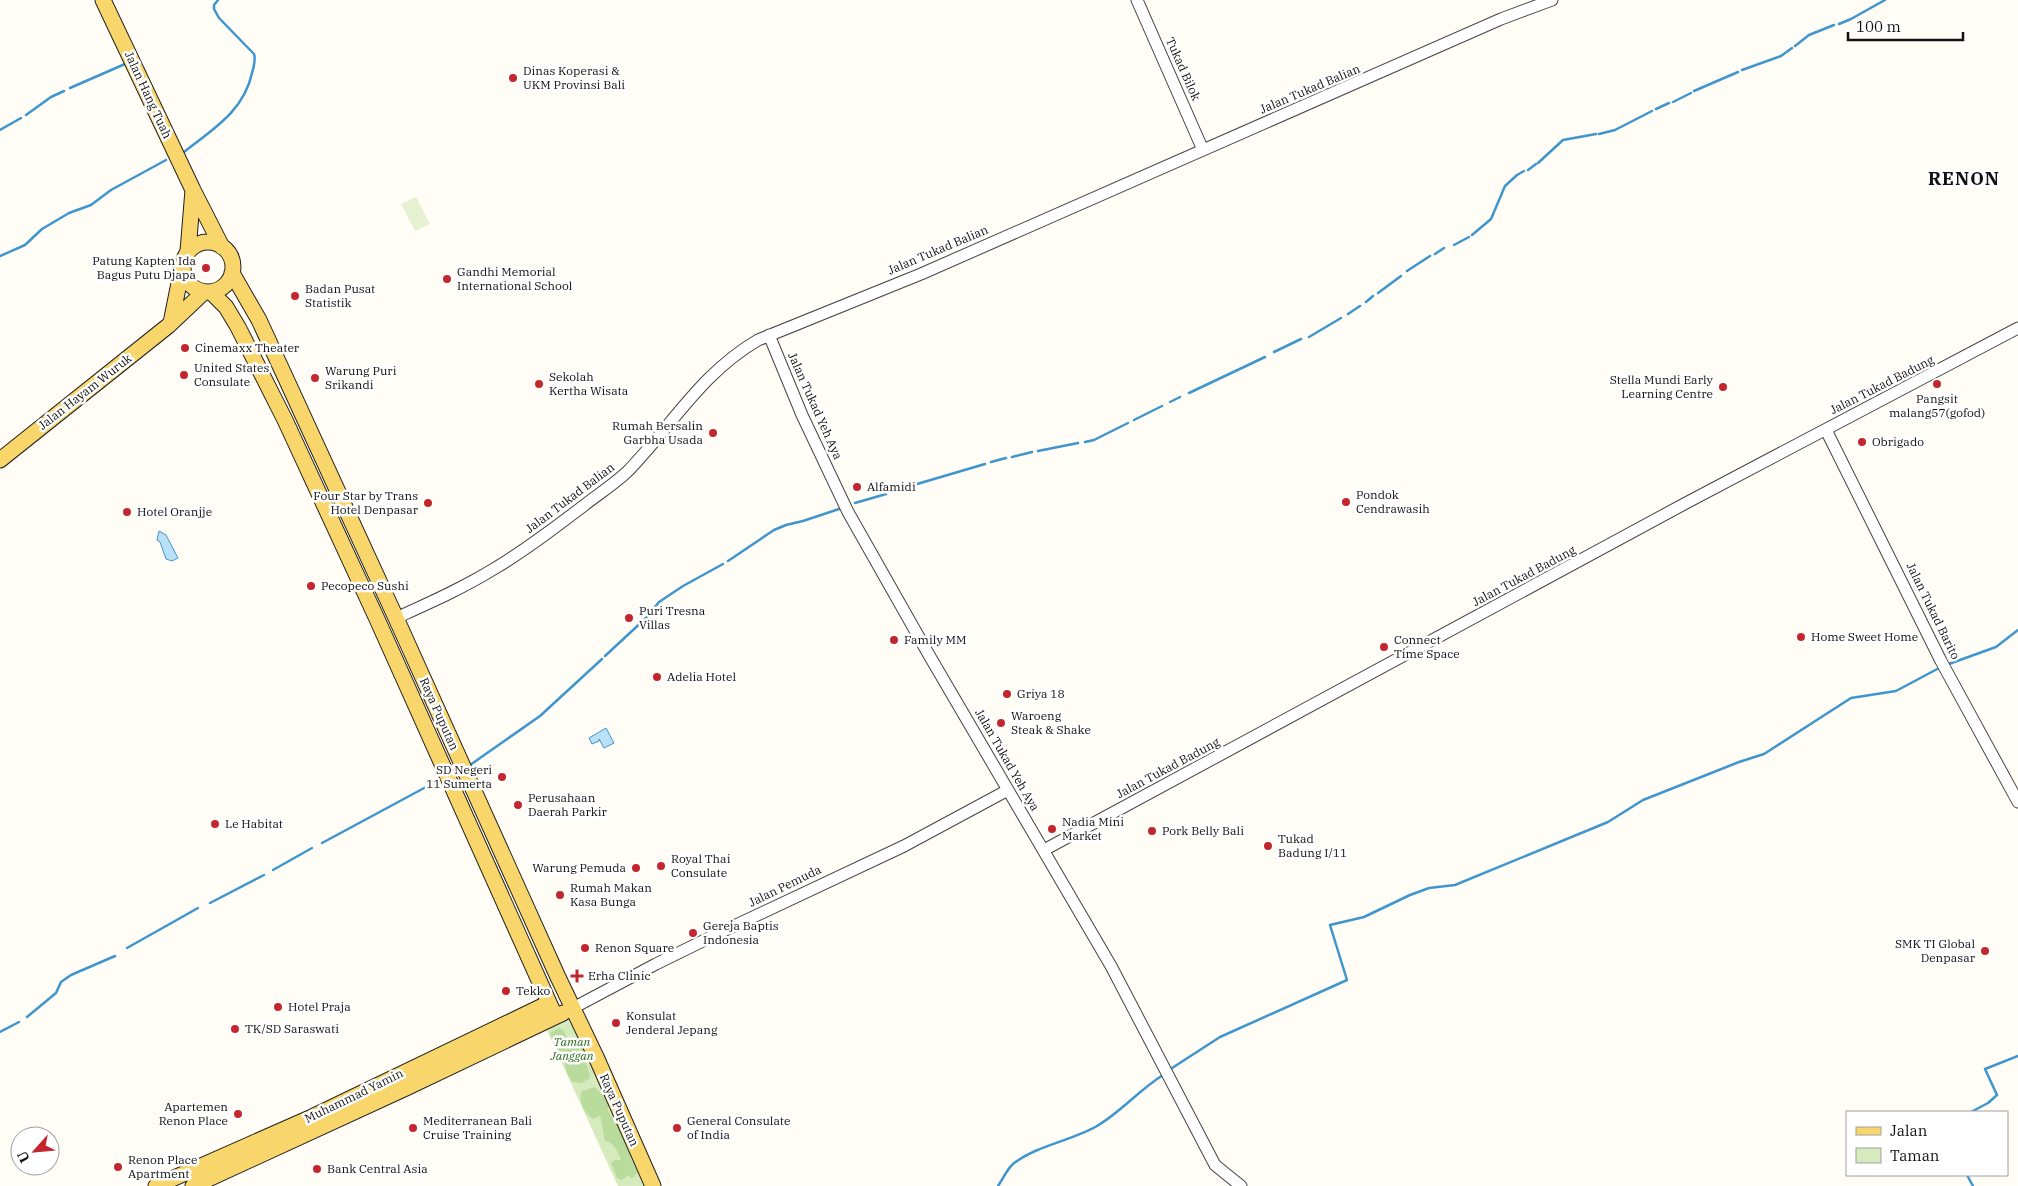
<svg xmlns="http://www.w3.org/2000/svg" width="2018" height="1186" viewBox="0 0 2018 1186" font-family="'IBM Plex Serif',serif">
<rect width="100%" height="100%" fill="#fffdf5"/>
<path fill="#d5ebbd" d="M 572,1011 L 651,1186 L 618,1186 L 544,1024 Z"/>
<path fill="#b9dc9c" d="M 559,1028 L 563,1030 L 568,1039 C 577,1037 583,1042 586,1050 L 584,1056 L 590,1075 L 589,1079 L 581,1083 L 572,1082 L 567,1073 L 564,1061 L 561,1059 C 560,1049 550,1042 551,1032 Z
M 595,1087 L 604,1097 L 608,1104 L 608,1111 L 623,1134 L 623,1137 L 630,1149 L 631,1160 L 638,1172 L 634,1177 L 631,1178 L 628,1175 L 622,1180 L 617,1178 L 611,1163 L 615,1160 L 621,1160 C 618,1152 614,1142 605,1141 L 600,1115 L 593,1119 C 584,1113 578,1101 582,1091 Z"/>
<path fill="#e6f2cf" d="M 416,197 L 430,224 L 415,231 L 401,204 Z"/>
<path fill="#b9e0f7" stroke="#3f96cf" d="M 159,531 L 166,535 L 178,558 L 172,561 L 166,559 L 160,542 L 157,540 Z
M 606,728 L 614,743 L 604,748 L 599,739 L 599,741 L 592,744 L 589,738 Z"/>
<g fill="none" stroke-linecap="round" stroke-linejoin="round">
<path stroke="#3f96cf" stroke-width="2.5" d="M 1839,24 L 1851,19 L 1885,0
M 1795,46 L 1809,35 L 1834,25
M 1742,70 L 1781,56 L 1792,48
M 70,88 L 125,64
M 1694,91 L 1738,72
M 1673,102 L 1691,93
M 1656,109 L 1669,103
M 26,115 L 51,97 L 64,91
M 0,130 L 21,118
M 1599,134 L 1615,130 L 1652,111
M 184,152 C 213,129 244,111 252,73 C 254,66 256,60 254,54 L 219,18 L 214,9 L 214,5 L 218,0
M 1538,163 L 1563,140 L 1596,134
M 1528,170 L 1536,164
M 1472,235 L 1491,219 L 1505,186 L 1517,175 L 1524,171
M 1454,245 L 1469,237
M 1435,254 L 1444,248
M 0,256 L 25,245 L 42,229 L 69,213 L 91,205 L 111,190 L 166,160
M 1407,271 L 1430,256
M 1378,293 L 1401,276
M 1366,302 L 1373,296
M 1348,314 L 1360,306
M 1309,337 L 1341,318
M 1274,352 L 1301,339
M 1189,393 L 1265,357
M 1170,402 L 1180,397
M 1134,420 L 1162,406
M 1085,442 L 1094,440 L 1128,423
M 1038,451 L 1078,443
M 1012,457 L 1032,452
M 991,462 L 1006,458
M 917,484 L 985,464
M 895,491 L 906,487
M 855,503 L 886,494
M 728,561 L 774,530 L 786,525 L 803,521 L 842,508
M 605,656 L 646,618 L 659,602 L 683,586 L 723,564
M 1946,665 L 1996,647 L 2018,630
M 470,765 L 540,716 L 602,659
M 322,843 L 439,780
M 273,870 L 312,848
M 210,903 L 264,875
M 127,948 L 198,908
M 27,1017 L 56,993 L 61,982 L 71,975 L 115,956
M 0,1032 L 19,1022
M 1169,1070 L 1220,1037 L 1347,980 L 1330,925 L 1364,917 L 1410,895 L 1429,888 L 1455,885 L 1608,822 L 1643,800 L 1739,762 L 1764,754 L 1851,698 L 1896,691 L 1941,667
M 1971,1112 L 1988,1103 L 1997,1095 L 1985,1069 L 2018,1056
M 1967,1175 L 1973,1186
M 998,1186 C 1003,1179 1007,1169 1013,1164 C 1035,1146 1071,1141 1097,1126 C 1121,1112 1139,1090 1163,1075"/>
<g stroke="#444" stroke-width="13">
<path id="minor" d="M 1137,0 L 1203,150
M 769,335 L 802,415 L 848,512 L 929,655 L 1111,966 L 1215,1165 L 1241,1186
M 1826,430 L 1941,661 L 2018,802
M 396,618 C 429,603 461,589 492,570 C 523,552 553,529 582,507 C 597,495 613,485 627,472 C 672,426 700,374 758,340 L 921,274 L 1501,19 L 1552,0
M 1044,850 L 1686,503 L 2018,328
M 573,1008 L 656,964 L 717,934 L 904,846 L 1008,790"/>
</g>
<g stroke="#222" stroke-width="17">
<path id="major" d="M 103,0 L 193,190 L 222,247
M183 267a25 25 0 1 1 50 0a25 25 0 1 1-50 0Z
M 188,251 L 193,190
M 232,273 L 259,320 L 396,618 L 557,975 L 597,1059 L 653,1186
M 211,292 L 226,307 L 238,327 L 285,420 L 377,619 L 555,1016
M 171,323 L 182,268
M 0,460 L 168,326 L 204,292
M 156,1186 L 312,1117 L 549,1003
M 193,1186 L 406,1088 L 563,1013"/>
</g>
<use href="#minor" stroke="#fff" stroke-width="11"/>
<use href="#major" stroke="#f9d66b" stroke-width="15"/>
</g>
<g fill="#c4262e" stroke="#fff" stroke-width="2">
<circle cx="513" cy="78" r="5"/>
<circle cx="206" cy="268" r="5"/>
<circle cx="447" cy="279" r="5"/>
<circle cx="295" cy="296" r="5"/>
<circle cx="185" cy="348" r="5"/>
<circle cx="184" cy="375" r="5"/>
<circle cx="315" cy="378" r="5"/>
<circle cx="539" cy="384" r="5"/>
<circle cx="1937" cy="384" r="5"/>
<circle cx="1723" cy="387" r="5"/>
<circle cx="713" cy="433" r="5"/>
<circle cx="1862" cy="442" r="5"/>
<circle cx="857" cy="487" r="5"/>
<circle cx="1346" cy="502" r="5"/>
<circle cx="428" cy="503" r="5"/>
<circle cx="127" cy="512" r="5"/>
<circle cx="311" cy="586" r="5"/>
<circle cx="629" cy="618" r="5"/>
<circle cx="1801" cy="637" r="5"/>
<circle cx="894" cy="640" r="5"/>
<circle cx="1384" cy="647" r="5"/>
<circle cx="657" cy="677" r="5"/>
<circle cx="1007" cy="694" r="5"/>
<circle cx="1001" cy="723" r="5"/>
<circle cx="502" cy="777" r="5"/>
<circle cx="518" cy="805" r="5"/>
<circle cx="215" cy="824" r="5"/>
<circle cx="1052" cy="829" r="5"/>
<circle cx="1152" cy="831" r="5"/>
<circle cx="1268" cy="846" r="5"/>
<circle cx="661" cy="866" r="5"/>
<circle cx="636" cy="868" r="5"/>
<circle cx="560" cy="895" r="5"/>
<circle cx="693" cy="933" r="5"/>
<circle cx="585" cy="948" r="5"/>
<circle cx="1985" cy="951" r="5"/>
<path d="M574.5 968.5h5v5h5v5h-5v5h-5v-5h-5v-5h5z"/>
<circle cx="506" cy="991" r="5"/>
<circle cx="278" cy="1007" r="5"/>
<circle cx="616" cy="1023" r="5"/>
<circle cx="235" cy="1029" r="5"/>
<circle cx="238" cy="1114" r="5"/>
<circle cx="413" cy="1128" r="5"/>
<circle cx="677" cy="1128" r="5"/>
<circle cx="118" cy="1167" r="5"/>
<circle cx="317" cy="1169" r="5"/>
</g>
<g text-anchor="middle" stroke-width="5" stroke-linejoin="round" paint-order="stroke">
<g font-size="12" fill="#111" stroke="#fff">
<text transform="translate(1183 69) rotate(66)" y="4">Tukad Bilok</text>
<text transform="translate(1310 89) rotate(-23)" y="4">Jalan Tukad Balian</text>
<text transform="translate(148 95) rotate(65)" y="4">Jalan Hang Tuah</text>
<text transform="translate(938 250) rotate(-23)" y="4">Jalan Tukad Balian</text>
<text transform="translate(1882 385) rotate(-27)" y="4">Jalan Tukad Badung</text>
<text transform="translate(85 392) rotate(-38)" y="4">Jalan Hayam Wuruk</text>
<text transform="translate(815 406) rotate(66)" y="4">Jalan Tukad Yeh Aya</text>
<text transform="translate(570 498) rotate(-37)" y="4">Jalan Tukad Balian</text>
<text transform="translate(1524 576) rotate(-28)" y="4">Jalan Tukad Badung</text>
<text transform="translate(1933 611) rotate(64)" y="4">Jalan Tukad Barito</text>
<text transform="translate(439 714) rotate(66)" y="4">Raya Puputan</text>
<text transform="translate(1007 760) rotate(60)" y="4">Jalan Tukad Yeh Aya</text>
<text transform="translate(1168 768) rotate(-28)" y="4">Jalan Tukad Badung</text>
<text transform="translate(785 886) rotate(-26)" y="4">Jalan Pemuda</text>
<text transform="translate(354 1096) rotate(-26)" y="4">Muhammad Yamin</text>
<text transform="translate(619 1110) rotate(66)" y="4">Raya Puputan</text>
</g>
<g font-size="12" fill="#111" stroke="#fff" text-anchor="start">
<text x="523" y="75">Dinas Koperasi &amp;<tspan x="523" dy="14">UKM Provinsi Bali</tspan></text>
<text x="196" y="265" text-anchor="end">Patung Kapten Ida<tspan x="196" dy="14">Bagus Putu Djapa</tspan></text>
<text x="457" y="276">Gandhi Memorial<tspan x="457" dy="14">International School</tspan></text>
<text x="305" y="293">Badan Pusat<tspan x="305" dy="14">Statistik</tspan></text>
<text x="195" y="352">Cinemaxx Theater</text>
<text x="194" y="372">United States<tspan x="194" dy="14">Consulate</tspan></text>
<text x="325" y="375">Warung Puri<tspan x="325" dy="14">Srikandi</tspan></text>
<text x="549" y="381">Sekolah<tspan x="549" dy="14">Kertha Wisata</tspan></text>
<text x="1713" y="384" text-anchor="end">Stella Mundi Early<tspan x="1713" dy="14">Learning Centre</tspan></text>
<text x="1937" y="403" text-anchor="middle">Pangsit<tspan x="1937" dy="14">malang57(gofod)</tspan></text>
<text x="703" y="430" text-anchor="end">Rumah Bersalin<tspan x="703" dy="14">Garbha Usada</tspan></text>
<text x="1872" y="446">Obrigado</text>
<text x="867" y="491">Alfamidi</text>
<text x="1356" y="499">Pondok<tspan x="1356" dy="14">Cendrawasih</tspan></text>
<text x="418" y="500" text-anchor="end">Four Star by Trans<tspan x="418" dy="14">Hotel Denpasar</tspan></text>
<text x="137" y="516">Hotel Oranjje</text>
<text x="321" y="590">Pecopeco Sushi</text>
<text x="639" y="615">Puri Tresna<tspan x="639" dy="14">Villas</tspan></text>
<text x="1811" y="641">Home Sweet Home</text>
<text x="904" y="644">Family MM</text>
<text x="1394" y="644">Connect<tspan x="1394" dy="14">Time Space</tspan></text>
<text x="667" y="681">Adelia Hotel</text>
<text x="1017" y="698">Griya 18</text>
<text x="1011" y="720">Waroeng<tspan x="1011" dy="14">Steak &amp; Shake</tspan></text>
<text x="492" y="774" text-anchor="end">SD Negeri<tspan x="492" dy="14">11 Sumerta</tspan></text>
<text x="528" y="802">Perusahaan<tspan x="528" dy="14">Daerah Parkir</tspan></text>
<text x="1062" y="826">Nadia Mini<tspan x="1062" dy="14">Market</tspan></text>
<text x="225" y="828">Le Habitat</text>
<text x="1162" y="835">Pork Belly Bali</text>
<text x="1278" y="843">Tukad<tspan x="1278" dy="14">Badung I/11</tspan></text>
<text x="671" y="863">Royal Thai<tspan x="671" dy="14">Consulate</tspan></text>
<text x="626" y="872" text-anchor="end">Warung Pemuda</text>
<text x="570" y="892">Rumah Makan<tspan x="570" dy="14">Kasa Bunga</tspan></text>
<text x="703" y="930">Gereja Baptis<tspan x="703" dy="14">Indonesia</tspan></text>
<text x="1975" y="948" text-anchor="end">SMK TI Global<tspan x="1975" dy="14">Denpasar</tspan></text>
<text x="595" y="952">Renon Square</text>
<text x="588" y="980">Erha Clinic</text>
<text x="516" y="995">Tekko</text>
<text x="288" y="1011">Hotel Praja</text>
<text x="626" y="1020">Konsulat<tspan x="626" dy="14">Jenderal Jepang</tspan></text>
<text x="245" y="1033">TK/SD Saraswati</text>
<text x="228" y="1111" text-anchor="end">Apartemen<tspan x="228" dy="14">Renon Place</tspan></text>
<text x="423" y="1125">Mediterranean Bali<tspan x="423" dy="14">Cruise Training</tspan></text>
<text x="687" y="1125">General Consulate<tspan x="687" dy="14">of India</tspan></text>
<text x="128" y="1164">Renon Place<tspan x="128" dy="14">Apartment</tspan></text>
<text x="327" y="1173">Bank Central Asia</text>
</g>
<g font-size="12" font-style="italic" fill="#2f6b1f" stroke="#fff">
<text x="572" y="1046">Taman<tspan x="572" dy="14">Janggan</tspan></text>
</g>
<g font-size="18" font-weight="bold" letter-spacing="1" fill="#111" stroke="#fff">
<text x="1964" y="185">RENON</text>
</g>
</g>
<rect x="1846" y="1111" width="162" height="65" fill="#ffffff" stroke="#a0a0a0"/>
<rect x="1856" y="1127" width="25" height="8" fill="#f9d66b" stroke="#a0a0a0"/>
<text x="1890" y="1136" font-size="15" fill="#111111">Jalan</text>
<rect x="1856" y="1148" width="25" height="15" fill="#d5ebbd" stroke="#a0a0a0"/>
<text x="1890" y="1161" font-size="15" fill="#111111">Taman</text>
<g transform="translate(35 1151) rotate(243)"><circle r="24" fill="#ffffff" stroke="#a0a0a0"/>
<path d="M0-4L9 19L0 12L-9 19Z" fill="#c4262e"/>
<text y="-8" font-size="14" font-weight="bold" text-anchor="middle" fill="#111111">U</text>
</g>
<path d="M1848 32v8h115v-8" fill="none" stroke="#111111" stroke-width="2.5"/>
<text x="1856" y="32" font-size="15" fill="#111111" stroke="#ffffff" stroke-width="4" paint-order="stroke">100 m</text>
</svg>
